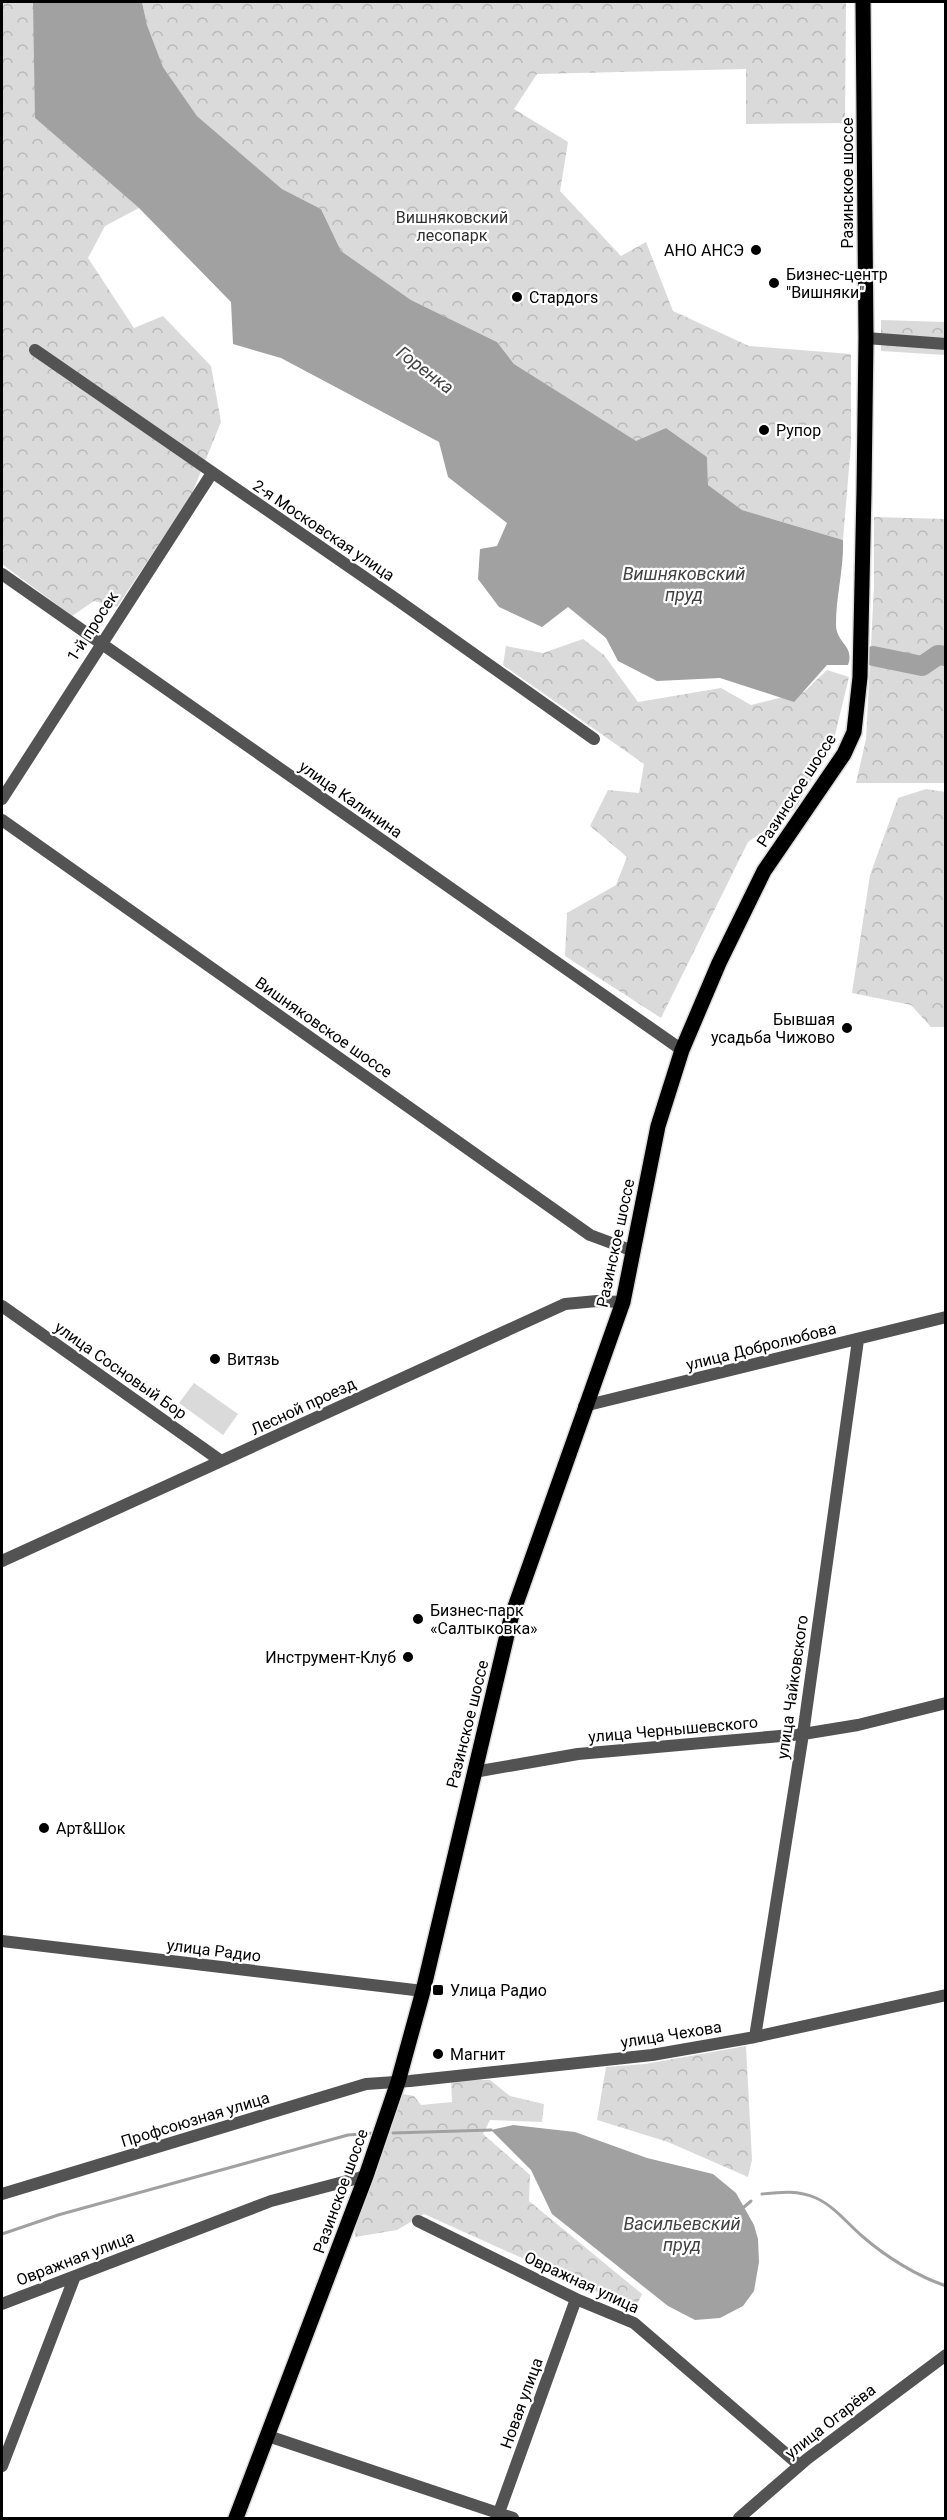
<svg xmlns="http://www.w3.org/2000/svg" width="947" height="2520" viewBox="0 0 947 2520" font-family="Roboto,sans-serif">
<defs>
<pattern id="forest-crowns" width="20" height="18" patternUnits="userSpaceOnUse" patternTransform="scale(1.5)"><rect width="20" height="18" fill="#dadada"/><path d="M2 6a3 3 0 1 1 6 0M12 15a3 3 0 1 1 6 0" fill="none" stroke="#b9b9b9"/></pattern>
</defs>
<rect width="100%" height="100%" fill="#fff"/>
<path fill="#dadada" d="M 194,1383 L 238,1414 L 223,1435 L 179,1403 Z"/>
<path fill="url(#forest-crowns)" d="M 2,2 L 32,2 L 35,6 L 35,118 L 139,208 L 105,226 L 88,258 L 134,328 L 163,316 L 211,366 L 221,422 L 191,496 L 117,607 L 94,601 L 72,616 L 2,564 Z
M 142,2 L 846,2 L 845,123 L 746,124 L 746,69 L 537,74 L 514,109 L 568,142 L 560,191 L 621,256 L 646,242 L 673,311 L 749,346 L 851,354 L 851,444 L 843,540 L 742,510 L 708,485 L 707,457 L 666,428 L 636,442 L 514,364 L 497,342 L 411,300 L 341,251 L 321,209 L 282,189 L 197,116 L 163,67 L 147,25 Z
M 881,320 L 945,322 L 945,355 L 881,351 Z
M 874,517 L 945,519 L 945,783 L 856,783 L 866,739 L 874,587 Z
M 583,639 L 604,655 L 638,702 L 721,688 L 751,705 L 804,692 L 827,670 L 849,677 L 834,739 L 795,809 L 748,842 L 661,1018 L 565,956 L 567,913 L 616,885 L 627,857 L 590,826 L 608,790 L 639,793 L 644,764 L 503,665 L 506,646 L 543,653 Z
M 926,789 L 945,792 L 945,1027 L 931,1027 L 911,1005 L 852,993 L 870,875 L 898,798 Z
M 746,2046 L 752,2160 L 748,2177 L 668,2142 L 597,2120 L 606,2067 L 645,2064 Z
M 451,2080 L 490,2080 L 510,2096 L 544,2104 L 542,2122 L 490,2120 L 483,2134 L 530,2175 L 529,2201 L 642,2294 L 635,2309 L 424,2214 L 397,2230 L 355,2237 L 356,2219 L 403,2094 L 414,2096 L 421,2105 L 452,2102 Z"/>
<path fill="#a1a1a1" d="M 33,2 L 142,2 L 147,25 L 163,67 L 197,116 L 282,189 L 321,209 L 341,251 L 411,300 L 497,342 L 514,364 L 636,441 L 666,428 L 707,457 L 708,485 L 742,510 L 843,540 C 844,568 836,596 836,624 C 836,644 855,645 848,665 L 827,665 L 794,702 L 720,678 L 657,681 L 618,661 L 606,638 L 568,607 L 542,627 L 499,607 L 478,579 L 480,549 L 497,546 L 507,523 L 448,477 L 439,442 L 281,358 L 233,344 L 231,302 L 139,208 L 35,118 Z
M 513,2125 L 575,2132 L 647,2158 L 713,2174 L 736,2193 L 754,2225 L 758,2239 L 759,2262 L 754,2291 L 743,2306 L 720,2318 L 695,2320 L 668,2306 L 552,2214 L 531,2170 L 491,2130 Z"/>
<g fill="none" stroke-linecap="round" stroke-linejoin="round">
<path stroke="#a1a1a1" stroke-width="3" d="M 393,2133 L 491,2130
M 762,2194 C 781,2192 798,2190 816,2198 C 834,2206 848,2224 862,2236 C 886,2257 917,2276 946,2286
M 744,2207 L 751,2201
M 2,2234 L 58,2215 L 348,2135 L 375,2133"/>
<path stroke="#a1a1a1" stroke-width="20" d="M 873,656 L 922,666 L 938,655 L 946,656"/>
<g stroke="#dbdbdb" stroke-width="18">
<path id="major" d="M 236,2518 L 366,2176 L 398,2082 L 423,1991 L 511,1618 L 623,1302 L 658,1126 L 682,1050 L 719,963 L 764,871 L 844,754 L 854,732 L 860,677 L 864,491 L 866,338 L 863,2"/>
</g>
<path stroke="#535353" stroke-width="12" d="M 866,338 L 946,344
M 35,350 L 396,599 L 594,739
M 2,574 L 682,1050
M 2,799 L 212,473
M 2,820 L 590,1235 L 633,1251
M 2,1306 L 221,1461
M 584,1406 L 946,1317
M 2,1561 L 565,1304 L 597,1301 L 623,1302
M 474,1772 L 578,1754 L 803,1734 L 858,1725 L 946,1703
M 2,1941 L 423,1991
M 755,2037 L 803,1734 L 858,1340
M 2,2194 L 366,2084 L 410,2081 L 652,2055 L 755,2037 L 946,1995
M 418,2221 L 576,2299 L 634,2323 L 799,2465
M 2,2304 L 271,2201 L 366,2176
M 268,2436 L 513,2518
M 2,2466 L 75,2276
M 497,2518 L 576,2299
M 739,2518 L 807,2459 L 946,2355"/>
<use href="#major" stroke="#000" stroke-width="15"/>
</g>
<g fill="#000" stroke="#fff" stroke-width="2">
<circle cx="756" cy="250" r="6"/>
<circle cx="774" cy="283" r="6"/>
<circle cx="517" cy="297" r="6"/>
<circle cx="764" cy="430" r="6"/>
<circle cx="847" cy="1028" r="6"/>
<circle cx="215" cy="1359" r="6"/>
<circle cx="418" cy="1619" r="6"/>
<circle cx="408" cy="1657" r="6"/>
<circle cx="44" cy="1828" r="6"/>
<rect x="432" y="1984" width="12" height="12" rx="3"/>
<circle cx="438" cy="2054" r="6"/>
</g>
<g text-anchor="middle" stroke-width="4.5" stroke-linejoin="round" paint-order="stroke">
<g font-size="16" fill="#000" stroke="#fff">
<text transform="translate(847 183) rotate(-90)" y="6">Разинское шоссе</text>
<text transform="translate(324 530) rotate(34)" y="6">2-я Московская улица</text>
<text transform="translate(92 626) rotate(-57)" y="6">1-й просек</text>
<text transform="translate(796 790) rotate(-57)" y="6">Разинское шоссе</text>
<text transform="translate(351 799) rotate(35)" y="6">улица Калинина</text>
<text transform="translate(324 1027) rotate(35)" y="6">Вишняковское шоссе</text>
<text transform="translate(615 1243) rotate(-78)" y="6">Разинское шоссе</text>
<text transform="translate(761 1346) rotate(-14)" y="6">улица Добролюбова</text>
<text transform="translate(121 1370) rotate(35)" y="6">улица Сосновый Бор</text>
<text transform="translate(303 1406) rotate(-25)" y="6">Лесной проезд</text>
<text transform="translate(792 1687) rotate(-82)" y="6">улица Чайковского</text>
<text transform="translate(467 1724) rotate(-76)" y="6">Разинское шоссе</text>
<text transform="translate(673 1729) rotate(-5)" y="6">улица Чернышевского</text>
<text transform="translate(214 1950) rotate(7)" y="6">улица Радио</text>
<text transform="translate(671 2034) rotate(-9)" y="6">улица Чехова</text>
<text transform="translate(195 2119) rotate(-17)" y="6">Профсоюзная улица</text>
<text transform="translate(340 2191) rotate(-70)" y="6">Разинское шоссе</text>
<text transform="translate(75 2258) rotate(-21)" y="6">Овражная улица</text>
<text transform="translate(582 2282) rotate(25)" y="6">Овражная улица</text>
<text transform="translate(521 2403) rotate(-70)" y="6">Новая улица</text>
<text transform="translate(830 2421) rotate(-38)" y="6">улица Огарёва</text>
</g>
<g font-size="16" fill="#313131" stroke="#fff">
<text x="452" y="223">Вишняковский<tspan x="452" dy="18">лесопарк</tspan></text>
</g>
<g font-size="16" fill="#000" stroke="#fff" text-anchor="start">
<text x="744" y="256" text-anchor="end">АНО АНСЭ</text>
<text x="786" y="280">Бизнес-центр<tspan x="786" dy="18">"Вишняки"</tspan></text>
<text x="529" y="303">Стардогs</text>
<text x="776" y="436">Рупор</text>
<text x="835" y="1025" text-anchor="end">Бывшая<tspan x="835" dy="18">усадьба Чижово</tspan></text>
<text x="227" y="1365">Витязь</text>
<text x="430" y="1616">Бизнес-парк<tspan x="430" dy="18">«Салтыковка»</tspan></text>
<text x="396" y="1663" text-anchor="end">Инструмент-Клуб</text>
<text x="56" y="1834">Арт&amp;Шок</text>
<text x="450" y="1996">Улица Радио</text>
<text x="450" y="2060">Магнит</text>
</g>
<g font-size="18" font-style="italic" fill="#424242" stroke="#fff">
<text transform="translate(425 370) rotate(37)" y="6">Горенка</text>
<text x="684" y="580">Вишняковский<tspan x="684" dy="21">пруд</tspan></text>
<text x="682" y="2230">Васильевский<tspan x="682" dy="21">пруд</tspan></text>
</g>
</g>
<rect width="947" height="2520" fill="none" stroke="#000000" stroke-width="6"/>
</svg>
